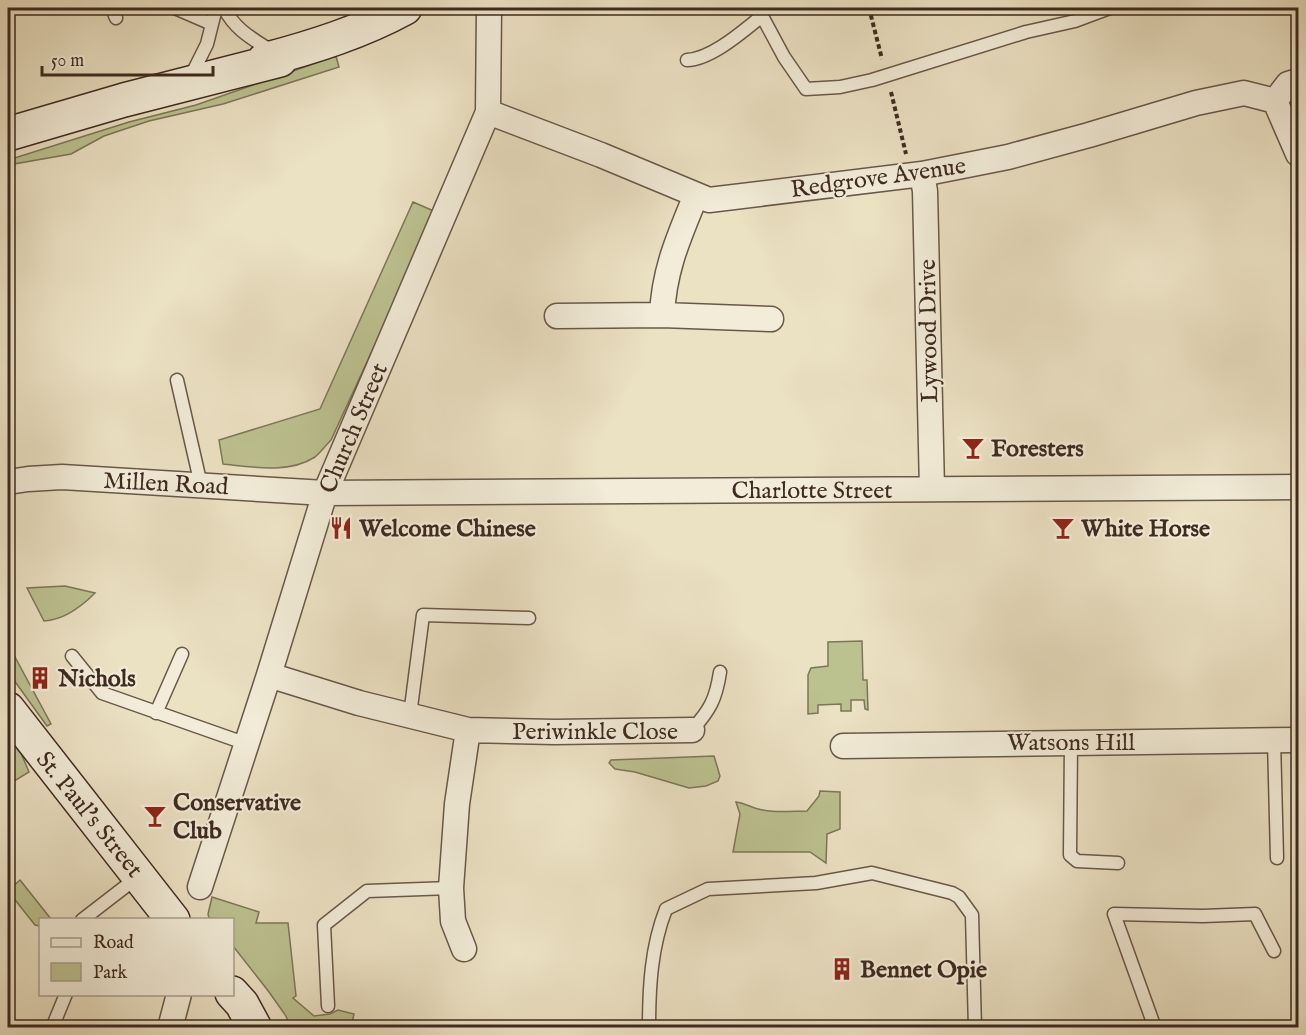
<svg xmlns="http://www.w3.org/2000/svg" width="1306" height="1035" viewBox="0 0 1306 1035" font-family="'IM FELL English',serif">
<rect width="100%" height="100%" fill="#ebe1c3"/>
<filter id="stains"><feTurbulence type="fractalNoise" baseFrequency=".00333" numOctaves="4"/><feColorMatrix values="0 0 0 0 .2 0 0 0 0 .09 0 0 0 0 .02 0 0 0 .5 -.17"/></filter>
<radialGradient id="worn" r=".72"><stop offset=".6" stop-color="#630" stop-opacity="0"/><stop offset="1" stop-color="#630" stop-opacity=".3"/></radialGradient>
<path fill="#bcc190" stroke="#7d7658" stroke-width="1.5" d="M 336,56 L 339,67 L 223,104 L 149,121 L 104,136 L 71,154 L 8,165 L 8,160 L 129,122 L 196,105 Z
M 413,202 L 436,212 L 331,440 C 326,445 321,452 315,457 C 289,474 252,467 223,464 L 219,440 L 320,409 Z
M 65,586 L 95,593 C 81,607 64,620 44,621 L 27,588 Z
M 862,641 L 863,680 L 867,680 L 868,710 L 865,709 L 864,700 L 851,700 L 851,711 L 841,711 L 841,704 L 818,705 L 818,713 L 808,714 L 808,675 L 811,668 L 828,666 L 828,642 Z
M 8,644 L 51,724 L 47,726 L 8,672 Z
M 8,730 L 18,746 L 29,772 L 8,785 Z
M 714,756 L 720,776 L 718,781 L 706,786 L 689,788 L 635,772 L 615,769 L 609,763 L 611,760 Z
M 820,791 L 840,792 L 840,829 L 827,834 L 826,863 L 810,852 L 733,852 L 740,814 L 736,802 C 746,803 753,809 763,810 C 777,813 793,811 807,811 L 819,796 Z
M 20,880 L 51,919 L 40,920 L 40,926 L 35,925 L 8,891 Z
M 212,897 L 259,912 L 256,923 L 288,923 L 296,996 L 293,998 L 314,1016 L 330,1014 L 338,1010 L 354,1014 L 351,1027 L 290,1027 L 286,1016 L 269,992 L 233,946 L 232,920 L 209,918 L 208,914 Z"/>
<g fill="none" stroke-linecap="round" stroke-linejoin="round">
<g stroke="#695849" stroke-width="15">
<path id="service" d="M 112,8 L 116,18
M 175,8 L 212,24
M 224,8 C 235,30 253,39 273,52
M 755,8 L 762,16 L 784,57 L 806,89 L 840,87 L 872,80 L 1026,32 L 1075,21 L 1110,8
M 687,60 C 712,59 743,31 762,16
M 190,78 L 207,44 L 216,8
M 177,380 L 201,485
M 72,656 L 102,693 L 247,744
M 156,713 L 182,654
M 410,715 L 423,615 L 529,618
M 692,730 C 710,710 716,699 720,672
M 1274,740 L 1277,858
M 1071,743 L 1070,855 L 1077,861 L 1118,863
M 82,920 L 139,876
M 328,1006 L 324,925 L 367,891 L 451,888
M 52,1028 L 66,994
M 649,1028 C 649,988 651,947 666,909 L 708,889 L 816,883 L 872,873 L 952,893 L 959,897 L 972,915 L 975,1028
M 1155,1028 L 1114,914 L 1203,916 L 1255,914 L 1274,951"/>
</g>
<g stroke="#695849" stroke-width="27">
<path id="minor" d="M 1298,81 L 1288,84 L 1275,101 L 1298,154
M 488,112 L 601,155 L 709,200 L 922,174 L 1008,157 L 1089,135 L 1196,103 L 1244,93 L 1275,101
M 922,174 L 925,191 L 932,489
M 662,315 C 664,269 679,237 696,195
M 557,316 L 662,315 L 771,319
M 8,482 L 28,479 L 62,477 L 325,493 L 1298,487
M 269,675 L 359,703 L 468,730 L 555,732 L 692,730
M 843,746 L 1298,740
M 200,887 L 269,675 L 325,493 L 488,112 L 489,8
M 464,949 L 453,921 L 451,888 L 457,804 L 468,730
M 170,1028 L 179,994"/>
</g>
<g stroke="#3e2a20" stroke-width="36">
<path id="secondary" d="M 264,60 C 313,47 361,32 405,8
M 8,134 L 124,100 L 280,60 L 284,55
M 8,709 L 173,920
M 232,993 L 242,1004 L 255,1028"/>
</g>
<path stroke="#3e2a20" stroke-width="4" stroke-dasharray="4.5 3" stroke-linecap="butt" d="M 869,8 L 882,59
M 891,92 L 906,154"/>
<use href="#service" stroke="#f2ecd8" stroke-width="12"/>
<use href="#minor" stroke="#f2ecd8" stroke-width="24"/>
<use href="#secondary" stroke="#f2ecd8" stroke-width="33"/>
<g stroke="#3e2a20" stroke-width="7">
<path id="rail" d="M 1295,8 L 1298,16"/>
</g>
<use href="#rail" stroke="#f2ecd8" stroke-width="4.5" stroke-dasharray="14" stroke-linecap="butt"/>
</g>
<defs>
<g id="bar-bare" transform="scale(1.8)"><path d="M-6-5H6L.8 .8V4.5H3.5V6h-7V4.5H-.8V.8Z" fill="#8f2418" stroke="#f2ecd8" stroke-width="2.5" paint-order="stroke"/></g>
<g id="restaurant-bare" transform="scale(1.8)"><path d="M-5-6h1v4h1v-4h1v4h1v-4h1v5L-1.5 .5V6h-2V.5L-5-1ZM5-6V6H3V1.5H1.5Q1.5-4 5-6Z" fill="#8f2418" stroke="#f2ecd8" stroke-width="2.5" paint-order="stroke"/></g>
<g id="building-bare" transform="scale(1.8)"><path d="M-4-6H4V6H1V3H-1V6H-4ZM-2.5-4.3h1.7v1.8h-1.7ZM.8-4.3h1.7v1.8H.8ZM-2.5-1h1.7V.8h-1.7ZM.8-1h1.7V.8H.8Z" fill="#8f2418" stroke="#f2ecd8" stroke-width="2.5" paint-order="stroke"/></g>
</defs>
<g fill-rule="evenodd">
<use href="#bar-bare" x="973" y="448"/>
<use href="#restaurant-bare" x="341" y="528"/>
<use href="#bar-bare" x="1063" y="528"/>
<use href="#building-bare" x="40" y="678"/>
<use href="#bar-bare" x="155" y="816"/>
<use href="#building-bare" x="842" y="969"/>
</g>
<g text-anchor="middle" stroke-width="4.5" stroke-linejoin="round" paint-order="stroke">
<g font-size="24" fill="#3e2a20" stroke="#f2ecd8">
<text transform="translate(878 177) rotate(-8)" y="8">Redgrove Avenue</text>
<text transform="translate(928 331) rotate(-91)" y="8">Lywood Drive</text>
<text transform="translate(353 428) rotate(-67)" y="8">Church Street</text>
<text transform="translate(166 483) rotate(3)" y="8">Millen Road</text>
<text x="812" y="498">Charlotte Street</text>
<text x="595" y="739">Periwinkle Close</text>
<text x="1071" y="750">Watsons Hill</text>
<text transform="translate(90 814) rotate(51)" y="8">St. Paul's Street</text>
</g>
<g font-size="24" font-weight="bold" fill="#3e2a20" stroke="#f2ecd8" text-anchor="start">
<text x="991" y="456">Foresters</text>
<text x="359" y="536">Welcome Chinese</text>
<text x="1081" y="536">White Horse</text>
<text x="58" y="686">Nichols</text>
<text x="173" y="810">Conservative<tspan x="173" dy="28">Club</tspan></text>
<text x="860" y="977">Bennet Opie</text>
</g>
</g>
<rect width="1306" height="1035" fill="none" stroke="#ebe1c3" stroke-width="30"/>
<rect x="9" y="9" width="1288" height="1017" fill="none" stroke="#3e2a20" stroke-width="3"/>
<rect x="15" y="15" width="1276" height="1005" fill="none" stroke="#3e2a20" stroke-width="1.5"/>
<rect x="39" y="918" width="195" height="78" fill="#f2ecd8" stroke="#aa9e8e" stroke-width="1.5"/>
<rect x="51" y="938" width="30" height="9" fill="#f2ecd8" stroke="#aa9e8e" stroke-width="1.5"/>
<text x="93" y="948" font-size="18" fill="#3e2a20">Road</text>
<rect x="51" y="963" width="30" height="18" fill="#bcc190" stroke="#aa9e8e" stroke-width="1.5"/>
<text x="93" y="978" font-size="18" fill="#3e2a20">Park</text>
<path d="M42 66v9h171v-9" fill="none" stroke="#3e2a20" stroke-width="3"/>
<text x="51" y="66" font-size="18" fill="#3e2a20" stroke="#f2ecd8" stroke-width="4.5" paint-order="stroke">50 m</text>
<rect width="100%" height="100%" filter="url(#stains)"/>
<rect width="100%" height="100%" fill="url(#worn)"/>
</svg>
